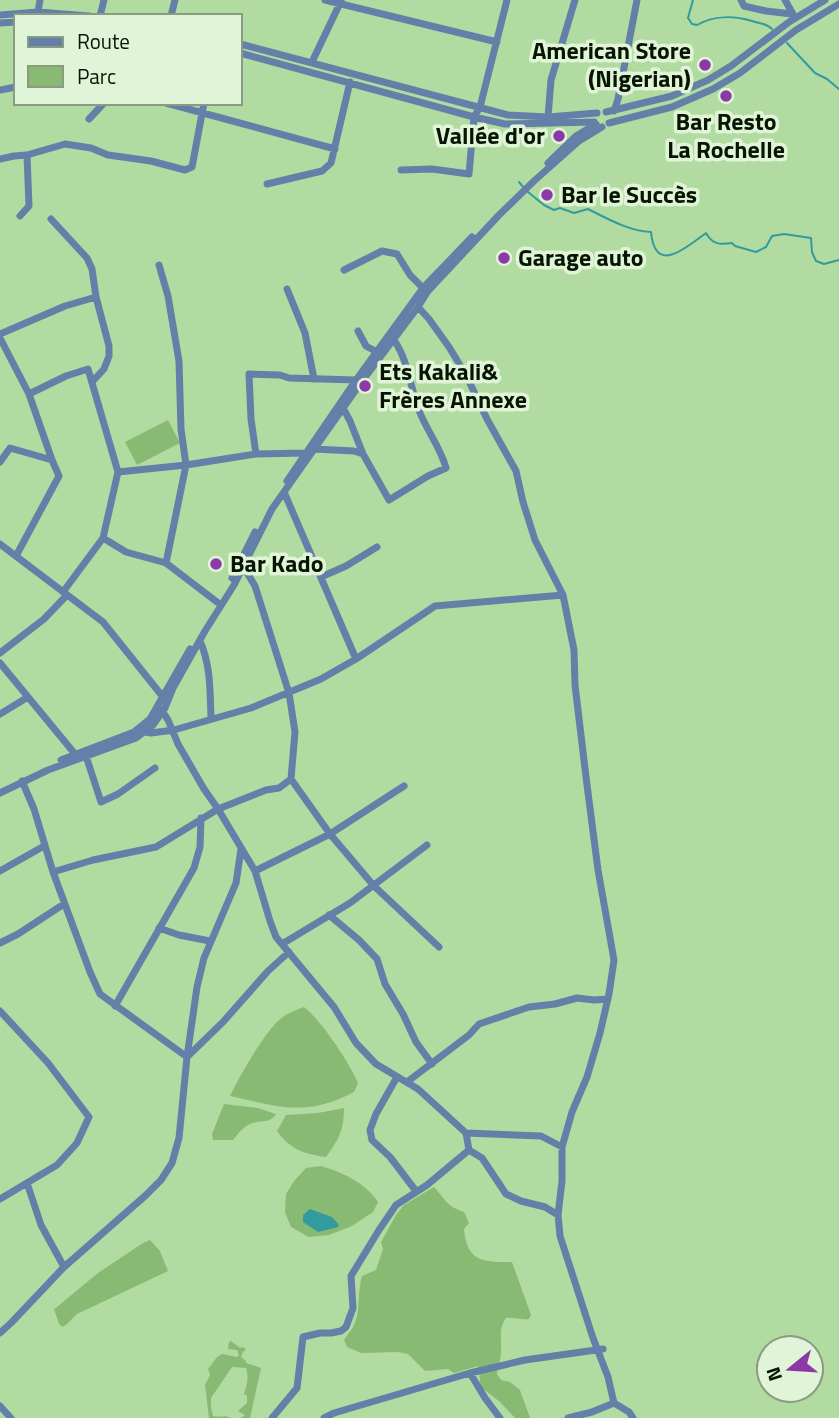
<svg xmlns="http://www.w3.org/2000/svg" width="839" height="1418" viewBox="0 0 839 1418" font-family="'Titillium Web',sans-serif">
<rect width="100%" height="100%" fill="#b1dba0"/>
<path fill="#89ba74" d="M 168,420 L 180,443 L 137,465 L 125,442 Z
M 304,1007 C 321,1020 349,1062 358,1083 L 354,1092 C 307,1117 280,1107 230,1096 C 239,1077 263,1035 279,1020 C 286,1014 295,1010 304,1007 Z
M 224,1104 L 258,1108 L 276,1114 C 269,1125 260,1119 250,1124 C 243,1127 238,1134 233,1140 L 213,1140 L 212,1134 Z
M 344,1108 C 344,1130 339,1139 326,1157 C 304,1154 291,1150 277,1131 L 286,1115 L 318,1113 Z
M 321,1166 C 342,1172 366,1183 378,1202 L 373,1212 L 352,1226 L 329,1235 L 309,1237 L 291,1227 L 285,1212 L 286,1194 L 294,1181 L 306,1168 Z
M 434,1187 C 446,1200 446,1206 464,1212 L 469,1223 L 464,1229 C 467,1263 484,1262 512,1262 L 531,1315 L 529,1319 C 521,1320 514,1317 506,1318 C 498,1329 502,1339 501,1351 C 501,1359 498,1367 497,1374 L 501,1380 L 510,1382 L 520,1390 L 530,1418 L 515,1418 L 500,1402 L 481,1387 L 478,1366 L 454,1373 L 448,1369 L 425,1371 L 408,1354 L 397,1352 L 361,1353 L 347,1347 L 344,1340 C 347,1335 352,1330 354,1325 C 361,1310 357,1292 362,1276 L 376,1270 L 383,1249 L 381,1242 L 396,1215 L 404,1205 Z
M 150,1240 L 160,1251 L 168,1271 L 77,1314 C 72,1318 68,1325 62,1327 L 59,1324 L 54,1309 L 57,1307 L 98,1273 L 143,1243 Z
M 231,1341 L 240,1348 L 243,1347 L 246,1349 L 243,1352 L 241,1357 L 246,1361 L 246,1363 L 261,1368 L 250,1418 L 241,1418 L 245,1415 L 238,1411 L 247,1403 L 247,1396 L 244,1394 C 247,1384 249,1378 246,1368 L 232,1367 L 211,1398 L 211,1408 L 213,1416 C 219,1418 225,1414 230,1418 L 209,1418 L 205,1385 L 210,1375 L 208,1369 L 217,1357 L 222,1354 L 237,1357 L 239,1355 L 237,1350 L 228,1349 L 229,1342 Z"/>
<path fill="#329b9d" d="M 310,1209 L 332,1217 L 339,1225 L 338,1227 L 318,1232 L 303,1222 L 303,1215 Z"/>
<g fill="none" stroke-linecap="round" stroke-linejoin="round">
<path stroke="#329b9d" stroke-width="2" d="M 693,0 L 688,18 L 692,24 L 697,25 C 714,15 735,16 752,21 C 761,24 766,23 772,29
M 787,43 L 815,73 L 827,79 L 839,89
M 519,182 L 524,188
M 528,192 L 544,205 L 554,210 L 560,208 L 574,213 L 588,209 C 608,219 629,231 651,232 C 655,276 687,247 706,233 C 712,244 719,245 732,243 L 735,246 L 756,252 L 766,247 L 772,236 L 784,234 L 811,238 L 812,252 L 816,261 L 824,264 L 839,260"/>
<path stroke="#6480a8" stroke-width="7" d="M 325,0 L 497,42
M 741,0 L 744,6 L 766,11 L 792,14
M 785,0 L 793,14
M 38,12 L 40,0
M 0,15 L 38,12 L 89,16
M 100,16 L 104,0
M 171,16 L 175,0
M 0,23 L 16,22
M 240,44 L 508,115 L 548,117 L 597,113
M 240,53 L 474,117 L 505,124 L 594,122
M 312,62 L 341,1
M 0,90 L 16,87
M 166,103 L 335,149
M 614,111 L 618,99 L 637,0
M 606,112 L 672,96 L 708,80 L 731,66 L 789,22 L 825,0
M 548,117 L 551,80 L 575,0
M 89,119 L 104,103
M 609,123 L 672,107 L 713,89 L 740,73 L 796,30 L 839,4
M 0,159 L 14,156 L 27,155 L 65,144 L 91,148 L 108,155 L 151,161 L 185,170 L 192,167 L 204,103
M 548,163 L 576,136 L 596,124
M 401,170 L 432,169 L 469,174 L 474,117 L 480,107 L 507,0
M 267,184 L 322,171 L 331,163 L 350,82
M 20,216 L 29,206 L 27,155
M 51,219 L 87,258 L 92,269 L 96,297 L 109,346 L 109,356 L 104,369 L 92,382
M 159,265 L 168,296 L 179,361 L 181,429 L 186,465 L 166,563
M 344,270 L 382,251 L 397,254 L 410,275 L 423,288
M 287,289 L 305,333 L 314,379
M 418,307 L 429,319 L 449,347 L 466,375 L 487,419 L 516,471 L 523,502 L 535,540 L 563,595 L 574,650 L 575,685 L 586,777 L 598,870 L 614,960 L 609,994 L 600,1033 L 587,1077 L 572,1112 L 562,1147 L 562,1181 L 558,1215 L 560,1236 L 593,1338 L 608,1377 L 614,1403 L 629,1412 L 633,1418
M 358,331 L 366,346 L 377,352
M 0,334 L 65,306 L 96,297
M 0,338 L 29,394 L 52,460 L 59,476 L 16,556
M 29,394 L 66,376 L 88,369 L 118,472 L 103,538 L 63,592
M 343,408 L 350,421 L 363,454 L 389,500 L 428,476 L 446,468 C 441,449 428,432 420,413 C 410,388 409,362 394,340
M 314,449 L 354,451 L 363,454
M 256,454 L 251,419 L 249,374 L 280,375 L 289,378 L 356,380
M 0,462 L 10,448 L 52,460
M 118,472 L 186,465 L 256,454 L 305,453
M 287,481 L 356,380 L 423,288 L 472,237
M 284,492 L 356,659
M 103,538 L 126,552 L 166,563 L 217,602
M 0,544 L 103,622 L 163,697
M 321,577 L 346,566 L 377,547
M 232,578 L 255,532
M 200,641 C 211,666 210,692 211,719
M 0,653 L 44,619 L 67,595
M 0,663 L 75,754
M 160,708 L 168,720 L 178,744 L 204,789 L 218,809 L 255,871 L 270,921 L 276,937 L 334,1007 L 356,1043 L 376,1064 L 418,1089 L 466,1133 L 541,1136 L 562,1147
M 0,714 L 28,697
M 145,732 L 151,733 L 174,730 L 251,708 L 321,679 L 356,659 L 435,606 L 563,595
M 86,756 L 101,802 L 118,794 L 155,768
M 61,760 L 134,732 L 150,719 L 190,649
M 291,779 L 330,834 L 374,886 L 439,947
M 22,781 L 34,809 L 53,872 L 90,972 L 100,994 L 187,1057 L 223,1022 L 268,971 L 289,952
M 0,793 L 48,770 L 136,738 L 153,725 L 165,708 L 173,688 L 205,631 L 234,585 L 272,509 L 360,384 L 418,307 L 428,291 L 499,215 L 534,181 L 579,141 L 602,127
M 0,871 L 44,846
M 255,871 L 330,834 L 404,786
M 53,872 L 93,860 L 156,847 L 218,809 L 266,790 L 279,788 L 291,779 L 295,732 L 289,693 L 255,586 L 243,566
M 329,915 L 359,940 L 377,959 L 385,984 L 403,1014 L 416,1042 L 432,1064
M 159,928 L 179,935 L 210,941
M 0,943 L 18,934 L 64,904
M 282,944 L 350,903 L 427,845
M 115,1006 L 194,868 L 200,847 L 201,818
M 0,1011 L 48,1063 L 89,1117 L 77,1143 L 57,1165 L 0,1199
M 397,1077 L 376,1114 L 370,1130 L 372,1140 L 390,1157 L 416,1191
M 407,1082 L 469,1035 L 479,1024 L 529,1007 L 555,1004 L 577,998 L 594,1000 L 608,999
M 466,1133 L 469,1150 L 482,1158 L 506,1194 L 521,1201 L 545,1207 L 558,1215
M 27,1183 L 41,1225 L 64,1267
M 0,1333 L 12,1322 L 64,1267 L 145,1196 L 161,1180 L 172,1163 L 179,1138 L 187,1057 L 197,987 L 204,958 L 236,883 L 241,849
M 470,1373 L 485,1398 L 500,1418
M 0,1406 L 11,1418
M 272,1418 L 297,1388 L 303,1337 L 320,1333 L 331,1333 L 341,1331 L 346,1327 L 353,1308 L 351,1276 L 379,1230 L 396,1205 L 427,1185 L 469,1150
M 324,1418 L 334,1413 L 470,1373 L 525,1360 L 603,1349
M 568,1418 L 592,1412 L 614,1403"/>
</g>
<g fill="#8c39a8" stroke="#e0f5d7" stroke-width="2.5">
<circle cx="705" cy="65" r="7"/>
<circle cx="726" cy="96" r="7"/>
<circle cx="559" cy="136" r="7"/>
<circle cx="547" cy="195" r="7"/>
<circle cx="504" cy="258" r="7"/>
<circle cx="365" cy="386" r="7"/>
<circle cx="216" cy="564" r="7"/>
</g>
<g text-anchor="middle" stroke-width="7" stroke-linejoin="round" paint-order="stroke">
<g font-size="24" font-weight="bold" fill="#071502" stroke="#e0f5d7" text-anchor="start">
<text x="691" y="59" text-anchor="end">American Store<tspan x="691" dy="28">(Nigerian)</tspan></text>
<text x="726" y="130" text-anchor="middle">Bar Resto<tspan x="726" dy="28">La Rochelle</tspan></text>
<text x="545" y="144" text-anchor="end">Vallée d'or</text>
<text x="561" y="203">Bar le Succès</text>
<text x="518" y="266">Garage auto</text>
<text x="379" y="380">Ets Kakali&amp;<tspan x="379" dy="28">Frères Annexe</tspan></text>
<text x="230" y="572">Bar Kado</text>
</g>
</g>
<rect x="14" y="14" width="228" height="91" fill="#e0f5d7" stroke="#899b82" stroke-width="2"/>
<rect x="28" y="37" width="35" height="10" fill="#6480a8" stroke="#899b82" stroke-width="2"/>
<text x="77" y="49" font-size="21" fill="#071502">Route</text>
<rect x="28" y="66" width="35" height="21" fill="#89ba74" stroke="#899b82" stroke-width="2"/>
<text x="77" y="84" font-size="21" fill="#071502">Parc</text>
<g transform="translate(790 1369) rotate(252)"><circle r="33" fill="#e0f5d7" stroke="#899b82" stroke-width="2"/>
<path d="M0-5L12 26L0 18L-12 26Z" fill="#8c39a8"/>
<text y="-10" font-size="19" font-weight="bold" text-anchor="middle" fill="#071502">N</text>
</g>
</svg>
